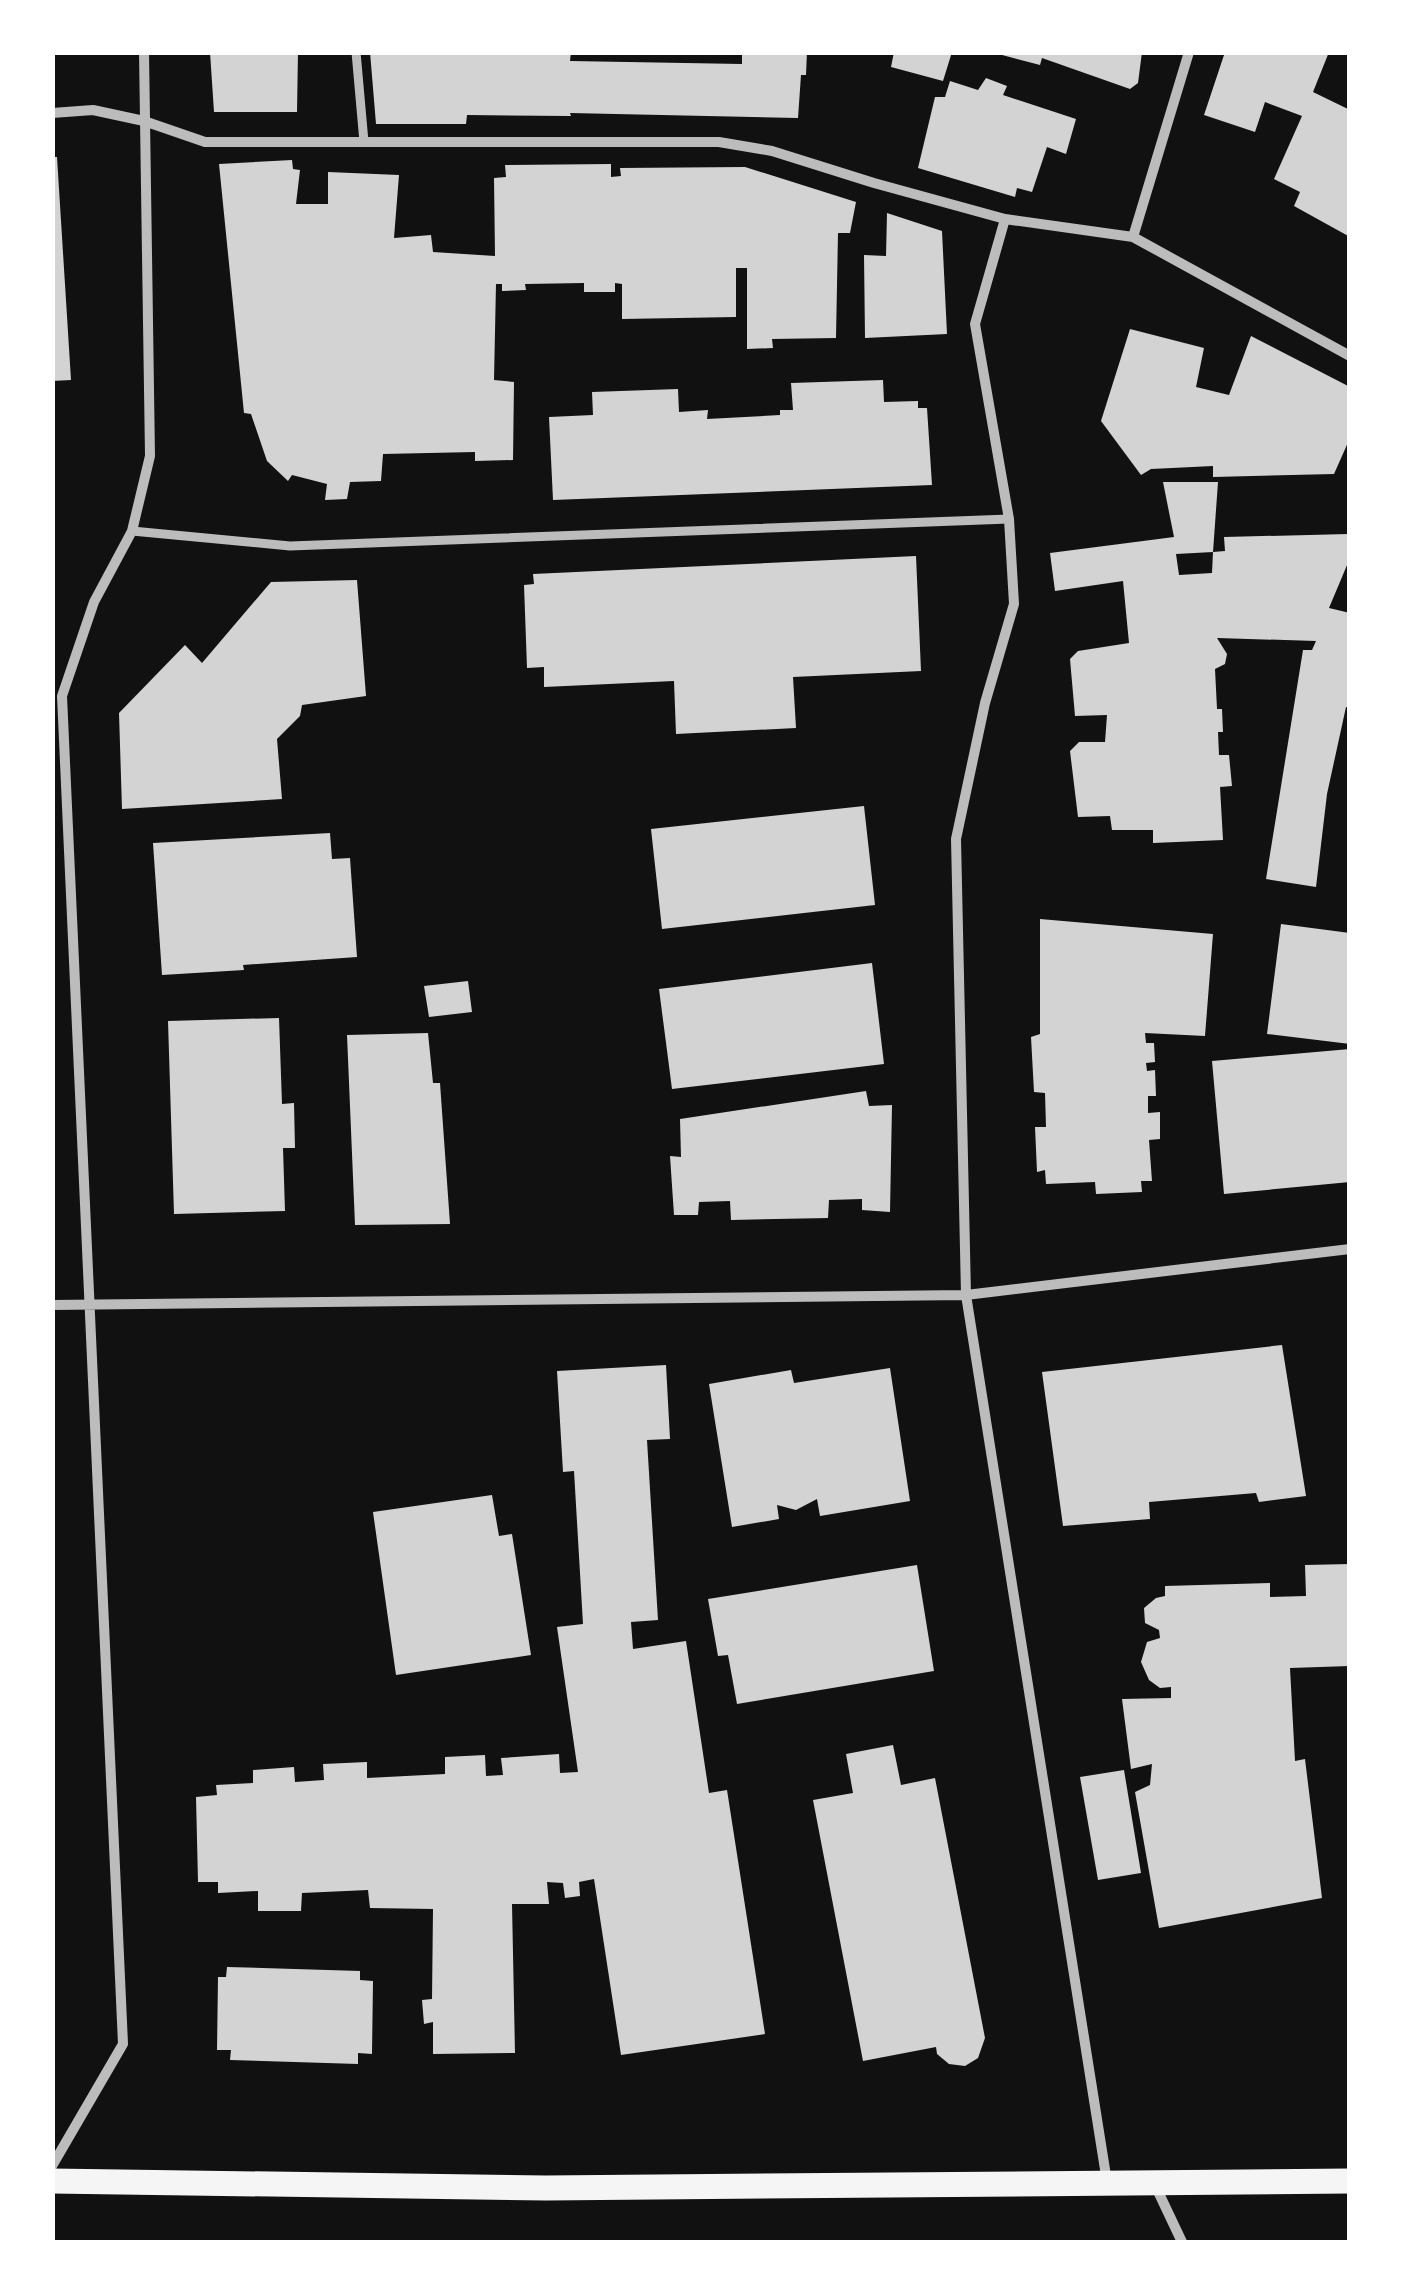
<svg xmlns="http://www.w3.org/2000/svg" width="1402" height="2295" viewBox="0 0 1402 2295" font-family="'Times New Roman',serif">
<rect width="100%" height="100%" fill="#111"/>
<path fill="#d3d3d3" d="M 210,52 L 298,52 L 297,112 L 214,112 Z
M 370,52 L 571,52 L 570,61 L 742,64 L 742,52 L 807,52 L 806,75 L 801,75 L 798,118 L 570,113 L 571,116 L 467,115 L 466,124 L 376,124 Z
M 894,52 L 952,52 L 943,81 L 891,67 Z
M 991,52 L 1142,52 L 1138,83 L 1130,89 L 1042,58 L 1040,65 Z
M 1225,52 L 1329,52 L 1313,92 L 1350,110 L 1350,237 L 1294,206 L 1300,192 L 1274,179 L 1302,116 L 1265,102 L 1255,132 L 1204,115 Z
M 986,78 L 1007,86 L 1003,95 L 1076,119 L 1066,154 L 1047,147 L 1032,192 L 1017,188 L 1015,197 L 918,168 L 935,97 L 945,97 L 950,81 L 978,90 Z
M 52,157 L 57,157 L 71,380 L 52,381 Z
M 292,160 L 293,169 L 300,170 L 296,204 L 328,204 L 328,172 L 399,175 L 394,238 L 431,235 L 433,252 L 495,256 L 494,178 L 506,177 L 505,165 L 611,164 L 611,177 L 621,176 L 620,168 L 745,167 L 856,202 L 850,233 L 838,233 L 836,338 L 772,339 L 773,348 L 747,349 L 747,268 L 736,268 L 736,317 L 622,319 L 622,284 L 615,283 L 615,292 L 584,292 L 584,283 L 525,284 L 526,290 L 502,291 L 502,284 L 496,284 L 494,380 L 514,382 L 513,460 L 475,461 L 475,452 L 383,454 L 381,481 L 350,482 L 347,499 L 325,500 L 327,484 L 292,475 L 288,481 L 267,461 L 251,414 L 244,413 L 219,164 Z
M 887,213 L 942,231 L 947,334 L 865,338 L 864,255 L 886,256 Z
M 1130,329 L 1204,348 L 1196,387 L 1229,395 L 1251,336 L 1350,387 L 1350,438 L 1334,474 L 1213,477 L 1213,466 L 1151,469 L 1141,475 L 1101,421 Z
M 883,380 L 884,402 L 918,401 L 918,408 L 927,408 L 932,485 L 553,500 L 549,417 L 593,415 L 592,392 L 678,389 L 679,412 L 708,410 L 707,419 L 780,415 L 780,410 L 793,410 L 791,383 Z
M 1163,482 L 1218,482 L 1213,552 L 1176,554 L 1179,575 L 1212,573 L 1213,552 L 1225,551 L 1224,537 L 1348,534 L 1350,558 L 1329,608 L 1350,613 L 1350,708 L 1346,707 L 1327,794 L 1316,887 L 1266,879 L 1303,650 L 1312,650 L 1316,641 L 1217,638 L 1227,654 L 1225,664 L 1215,669 L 1217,709 L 1222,709 L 1223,732 L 1218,732 L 1219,755 L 1229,755 L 1232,786 L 1220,787 L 1223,840 L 1153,843 L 1153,830 L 1112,830 L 1110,816 L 1078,817 L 1070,751 L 1079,742 L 1105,742 L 1107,715 L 1075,716 L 1070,659 L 1078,651 L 1129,643 L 1123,581 L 1055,591 L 1050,553 L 1174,537 Z
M 916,556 L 921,671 L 793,677 L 796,728 L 676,734 L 674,681 L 544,687 L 544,667 L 527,668 L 524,585 L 534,584 L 533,574 Z
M 357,580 L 366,696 L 302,705 L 300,716 L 277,739 L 282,799 L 122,809 L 119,713 L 185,645 L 202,663 L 271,582 Z
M 864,806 L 875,905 L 662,929 L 651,829 Z
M 330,833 L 332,859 L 350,858 L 357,957 L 243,965 L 244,970 L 162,975 L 153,843 Z
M 1040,919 L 1213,934 L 1205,1036 L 1145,1033 L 1146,1043 L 1154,1043 L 1155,1062 L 1146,1063 L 1147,1071 L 1155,1070 L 1156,1096 L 1148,1096 L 1148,1113 L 1160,1112 L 1160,1139 L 1149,1140 L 1152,1181 L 1141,1181 L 1142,1192 L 1096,1194 L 1095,1182 L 1046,1184 L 1045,1170 L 1037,1172 L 1035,1127 L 1046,1127 L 1045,1093 L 1034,1092 L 1031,1037 L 1040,1034 Z
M 1281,924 L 1350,933 L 1350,1044 L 1267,1034 Z
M 872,963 L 884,1064 L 672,1089 L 659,989 Z
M 468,981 L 472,1012 L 429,1017 L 424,986 Z
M 279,1018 L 282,1104 L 294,1103 L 295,1148 L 283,1148 L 285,1211 L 174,1214 L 168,1021 Z
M 428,1033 L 433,1083 L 440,1083 L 450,1224 L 355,1225 L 347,1035 Z
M 1350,1049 L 1350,1182 L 1224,1194 L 1212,1061 Z
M 866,1091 L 869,1106 L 892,1105 L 890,1212 L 862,1210 L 862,1199 L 829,1200 L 828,1218 L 731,1220 L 730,1201 L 699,1202 L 698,1215 L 674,1215 L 670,1156 L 681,1157 L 680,1119 Z
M 1282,1345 L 1306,1496 L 1259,1502 L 1256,1493 L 1149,1502 L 1150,1519 L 1063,1526 L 1042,1372 Z
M 666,1365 L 670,1439 L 647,1440 L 658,1620 L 631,1622 L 633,1649 L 686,1641 L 709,1793 L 727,1790 L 765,2034 L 621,2055 L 594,1879 L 579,1882 L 580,1896 L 565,1898 L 563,1883 L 547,1882 L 549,1904 L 512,1904 L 515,2053 L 433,2054 L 433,2022 L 424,2024 L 422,2000 L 432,1999 L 433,1909 L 370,1908 L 368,1890 L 302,1893 L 301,1911 L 258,1911 L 258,1891 L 218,1893 L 218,1882 L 198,1882 L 196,1797 L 217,1795 L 216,1785 L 253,1783 L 253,1770 L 294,1767 L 295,1782 L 324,1780 L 323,1764 L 367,1762 L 367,1778 L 445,1774 L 445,1757 L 485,1755 L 486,1776 L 503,1775 L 501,1758 L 559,1754 L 560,1773 L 578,1772 L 557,1627 L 583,1624 L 574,1471 L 563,1472 L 557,1371 Z
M 890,1368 L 910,1501 L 820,1516 L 817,1499 L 796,1510 L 777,1505 L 779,1519 L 732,1527 L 709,1384 L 791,1370 L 794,1383 Z
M 492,1495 L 499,1536 L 512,1534 L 531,1655 L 396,1675 L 373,1512 Z
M 1350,1564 L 1350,1666 L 1290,1668 L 1295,1761 L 1305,1759 L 1322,1898 L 1159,1928 L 1135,1792 L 1150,1785 L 1152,1764 L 1131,1769 L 1122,1699 L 1171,1698 L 1171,1687 L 1160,1688 L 1149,1680 L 1141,1662 L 1147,1642 L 1160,1638 L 1159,1630 L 1145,1623 L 1144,1608 L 1156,1598 L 1165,1596 L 1165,1586 L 1270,1583 L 1270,1597 L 1306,1596 L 1305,1565 Z
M 917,1565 L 934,1671 L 737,1704 L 728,1655 L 718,1656 L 708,1599 Z
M 893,1745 L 901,1785 L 935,1778 L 985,2038 L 978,2058 L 965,2066 L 949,2064 L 937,2054 L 936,2047 L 863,2061 L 813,1800 L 853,1793 L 846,1754 Z
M 1124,1770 L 1141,1873 L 1098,1880 L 1080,1777 Z
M 227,1967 L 360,1971 L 360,1980 L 373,1981 L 372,2054 L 358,2053 L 358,2064 L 230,2060 L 231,2050 L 217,2050 L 218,1977 L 226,1977 Z"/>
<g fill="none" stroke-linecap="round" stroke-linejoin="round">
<path stroke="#bcbcbc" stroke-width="9" d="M 356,52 L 364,142
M 132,531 L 290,546 L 1009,519"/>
<path stroke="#bcbcbc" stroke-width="10" d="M 52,113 L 93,110 L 144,121 L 205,142 L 719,142 L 772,151 L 874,183 L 1005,219 L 1133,237 L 1350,356
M 1005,219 L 975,324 L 1009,519 L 1014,604 L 985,703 L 956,839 L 966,1295 L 1107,2182
M 1133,237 L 1189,52
M 52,1305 L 966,1295 L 1350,1249
M 52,2166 L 123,2044 L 62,696 L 94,602 L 132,531 L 150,456 L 144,52
M 1155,2185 L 1182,2242"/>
<path stroke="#f5f5f5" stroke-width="25" d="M 52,2181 L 546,2188 L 1350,2181"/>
</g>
<rect width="1402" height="2295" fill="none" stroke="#ffffff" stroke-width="110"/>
</svg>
